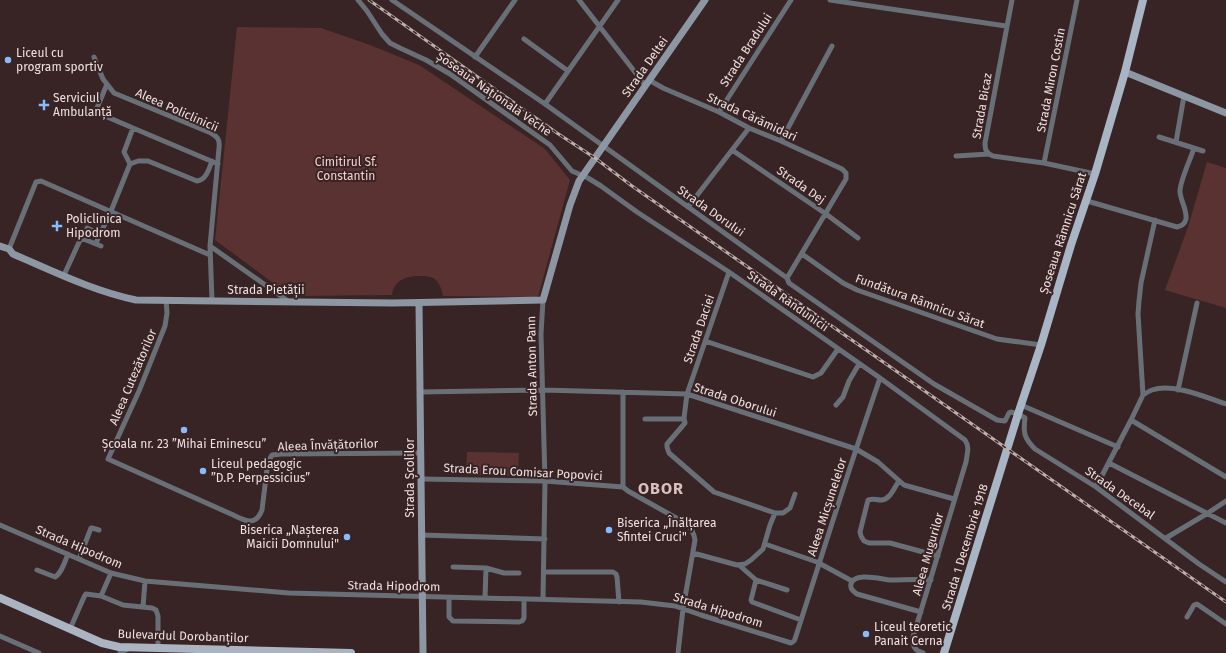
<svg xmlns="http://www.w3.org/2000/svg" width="1226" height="653" viewBox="0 0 1226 653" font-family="'Fira Sans',sans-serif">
<rect width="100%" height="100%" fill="#382424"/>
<path fill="#5b3232" d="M 237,27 L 321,28 L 370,45 L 419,65 L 545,149 L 570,180 L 538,297 L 443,296 C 442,290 440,284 435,279 C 430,276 425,276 420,276 C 406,276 394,280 392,295 L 294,296 L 287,293 L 215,240 Z
M 1207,162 L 1226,168 L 1226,308 L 1165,290 L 1188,227 Z
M 467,452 L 519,453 L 518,476 L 466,475 Z"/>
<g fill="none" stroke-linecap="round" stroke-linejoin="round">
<path stroke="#696f77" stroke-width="5" d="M 358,0 L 367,11 L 382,34 L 390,43 L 400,48 L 426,60 L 450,74 L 550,145 L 572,171 L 588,178 L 601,186 L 637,212 L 729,272 L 880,378 L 965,440 C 970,447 967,454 966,462 L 913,637 C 912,645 915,651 923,653
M 392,0 L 545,104 L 787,278 L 789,283 L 934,384 L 997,420 L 1005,421 L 1009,413 L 1011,412 L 1018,414 L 1025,418 C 1023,433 1024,438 1035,449 L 1096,487 L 1199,564 L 1226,582
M 579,0 L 645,85
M 830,0 L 1006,26
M 1012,0 L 985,143 C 985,150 986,153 993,156 L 1044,163 L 1095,174
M 524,39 L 568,71
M 94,57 L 103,79 L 114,93 L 211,133 C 218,137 220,140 219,148 L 210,246 L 212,301
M 475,57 L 515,0
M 649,80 L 663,88 L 719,112 L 749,128 L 781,141 L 842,169 L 846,173 L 846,179 L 787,278
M 107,84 L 97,108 L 98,113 L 133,128
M 545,104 L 618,0
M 719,112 L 791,0
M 1159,137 L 1203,151
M 781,141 L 832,46
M 1176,142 L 1184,96
M 732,150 L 826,214 L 858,238
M 956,156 L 989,154
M 1044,163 L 1077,0
M 130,164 L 138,161 L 148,161 L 197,181 C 206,180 209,169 212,161
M 1087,201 L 1177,227 C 1182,226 1185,224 1186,219 C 1187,209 1180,200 1180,191 C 1180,181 1191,158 1194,148
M 688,207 L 749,128
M 92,219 L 105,223
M 87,228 L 100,234
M 96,243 L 111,211 L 128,169 L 130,164 L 124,152 L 133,128 L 218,164
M 210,246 L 288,301
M 9,249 L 36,182 L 41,181 L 210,255
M 802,254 L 843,283 L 857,290 L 997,339 L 1041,345
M 64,275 L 81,238 L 101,246
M 166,300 L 167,313 L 165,326 L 139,391 L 108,459 L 231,514 C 244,520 255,528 262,510 L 267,469 L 268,462 L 272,455 L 282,454 L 421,453
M 705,341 L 813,377 L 821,373 L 838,349
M 1178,390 L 1197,303
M 420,392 L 543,390 L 687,394 L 856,449 L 878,462 L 904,485 L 954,499
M 623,392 L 623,487 L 628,491 L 687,524 C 692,529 694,533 695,540 L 683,609 L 678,653
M 1143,395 C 1146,393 1149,391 1152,390 C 1173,383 1205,397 1226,404
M 836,405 L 843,397 L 849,381 L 859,364
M 1021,405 L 1118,447
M 645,419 L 684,419
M 1131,420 L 1226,477
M 1109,463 L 1226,523
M 421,479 L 545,481 L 623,487
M 899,481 C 894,488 890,500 881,500 C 876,500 873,498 868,500 L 860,532 L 861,536 L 864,541 L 869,543 L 890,543 L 938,556
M 1096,487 L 1131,420 L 1143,395 L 1138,314 L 1139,301 L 1141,283 L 1155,220
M 775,513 L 783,513 L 790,508 L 795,494
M 0,525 L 111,573 L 145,581 L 289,593 L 641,602 L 675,606 L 701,615 L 791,643 L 794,641 L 795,639 C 823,552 850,465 880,378
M 421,535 L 545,539
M 1166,538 L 1208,513 L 1226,501
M 765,544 L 817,562 L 852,581
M 693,553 L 737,565 L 745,564 L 751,560 L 763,549 L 770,525 L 775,513 L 714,492 L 669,453 L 667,447 L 667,444 L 685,423 L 684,418 L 687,394 L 729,272
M 79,559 L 91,528 L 92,528 L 99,530
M 739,565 L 756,580 L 787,590
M 453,567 L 486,568 L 504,573 L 519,573
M 37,570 L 55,577 C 62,573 65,561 68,554
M 544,572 L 613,572 L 616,574 L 617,577 L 619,602
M 756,580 L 751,600 L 752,602 L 801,620
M 101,596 L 123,605 L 152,608 L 156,610 L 158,616 L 158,648
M 449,598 L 449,617 L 453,621 L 519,622 L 522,621 L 524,618 L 524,599
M 485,598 L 486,568
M 543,599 L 545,481 L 541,334 L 543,300
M 143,607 L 145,581
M 921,612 L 857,594 C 853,591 850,589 851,584 C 854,572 880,579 890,580 C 903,580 917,579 931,580
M 1187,617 L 1194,605 L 1197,604 L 1226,624
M 70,629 L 84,597 L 86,594 L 101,596 L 111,573
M 0,636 L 39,653
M 120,653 L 130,648"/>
<path stroke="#8d97a3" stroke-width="7" d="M 1125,72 L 1226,113
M 0,246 L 9,249 L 13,254 C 53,271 93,291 136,300 L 393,303 L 543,300 L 570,205 L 579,181 L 705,0
M 419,303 L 423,653"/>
<path stroke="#a8b5c5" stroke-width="8" d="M 0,598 L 102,643 L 119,647 L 351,653
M 944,653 L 1018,414 L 1041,345 L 1071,245 L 1095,174 L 1125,72 L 1143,0"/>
<path stroke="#beaeae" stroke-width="1" d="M 0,597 L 106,643 L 117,645 L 351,653"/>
<g stroke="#beaeae" stroke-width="3">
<path id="rail" d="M 369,0 L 557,133 L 595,158 L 632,186 L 1226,602"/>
</g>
<use href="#rail" stroke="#382424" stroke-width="1.5" stroke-dasharray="4.5" stroke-linecap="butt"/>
</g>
<g fill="#87bbfb" stroke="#382424" stroke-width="1.5">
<circle cx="8" cy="60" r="4"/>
<path d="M42 99h4v4h4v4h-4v4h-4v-4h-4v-4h4z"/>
<path d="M55 220h4v4h4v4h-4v4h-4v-4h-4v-4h4z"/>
<circle cx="184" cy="430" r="4"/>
<circle cx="203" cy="471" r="4"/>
<circle cx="609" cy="530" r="4"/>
<circle cx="347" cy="537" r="4"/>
<circle cx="866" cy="634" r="4"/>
</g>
<g text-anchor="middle" stroke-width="4" stroke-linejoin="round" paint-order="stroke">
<g font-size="12" fill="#eedfdf" stroke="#382424">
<text transform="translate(746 50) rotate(-57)" y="4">Strada Bradului</text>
<text transform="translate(645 67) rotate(-55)" y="4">Strada Deltei</text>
<text transform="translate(1051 80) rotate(-79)" y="4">Strada Miron Costin</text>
<text transform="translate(494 94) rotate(35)" y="4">Șoseaua Națională Veche</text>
<text transform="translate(982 106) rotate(-80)" y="4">Strada Bicaz</text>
<text transform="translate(177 110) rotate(24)" y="4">Aleea Policlinicii</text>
<text transform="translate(752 117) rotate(25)" y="4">Strada Cărămidari</text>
<text transform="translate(801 185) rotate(35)" y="4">Strada Dej</text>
<text transform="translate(711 211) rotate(35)" y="4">Strada Dorului</text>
<text transform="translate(1063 233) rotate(-72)" y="4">Șoseaua Râmnicu Sărat</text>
<text x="266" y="294">Strada Pietății</text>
<text transform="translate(788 301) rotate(35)" y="4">Strada Rândunicii</text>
<text transform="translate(920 301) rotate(20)" y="4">Fundătura Râmnicu Sărat</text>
<text transform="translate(699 329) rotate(-71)" y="4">Strada Daciei</text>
<text transform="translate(532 366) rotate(-91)" y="4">Strada Anton Pann</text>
<text transform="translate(133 377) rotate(-67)" y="4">Aleea Cutezătorilor</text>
<text transform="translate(735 400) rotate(18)" y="4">Strada Oborului</text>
<text transform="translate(328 445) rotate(-2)" y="4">Aleea Învățătorilor</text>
<text transform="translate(523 472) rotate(3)" y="4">Strada Erou Comisar Popovici</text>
<text transform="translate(410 478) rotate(-90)" y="4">Strada Școlilor</text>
<text transform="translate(1120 493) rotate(35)" y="4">Strada Decebal</text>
<text transform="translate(827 507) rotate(-72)" y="4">Aleea Micșunelelor</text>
<text transform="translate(79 547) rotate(23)" y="4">Strada Hipodrom</text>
<text transform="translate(965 547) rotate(-73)" y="4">Strada 1 Decembrie 1918</text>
<text transform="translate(928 554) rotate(-74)" y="4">Aleea Mugurilor</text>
<text transform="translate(394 586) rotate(1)" y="4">Strada Hipodrom</text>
<text transform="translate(718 610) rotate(17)" y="4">Strada Hipodrom</text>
<text transform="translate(183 636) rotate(2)" y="4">Bulevardul Dorobanților</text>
</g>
<g font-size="12" fill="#eedfdf" stroke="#382424" text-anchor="start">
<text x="16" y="57">Liceul cu<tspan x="16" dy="14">program sportiv</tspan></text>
<text x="53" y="102">Serviciul<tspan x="53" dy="14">Ambulanță</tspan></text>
<text x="66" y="223">Policlinica<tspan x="66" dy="14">Hipodrom</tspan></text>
<text x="184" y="448" text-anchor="middle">Școala nr. 23 ”Mihai Eminescu”</text>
<text x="211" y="468">Liceul pedagogic<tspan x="211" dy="14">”D.P. Perpessicius”</tspan></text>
<text x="617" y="527">Biserica „Înălțarea<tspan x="617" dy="14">Sfintei Cruci"</tspan></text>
<text x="339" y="534" text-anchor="end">Biserica „Nașterea<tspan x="339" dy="14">Maicii Domnului"</tspan></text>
<text x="874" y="631">Liceul teoretic<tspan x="874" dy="14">Panait Cerna</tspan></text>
</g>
<g font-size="12" fill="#f5cecd" stroke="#382424">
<text x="346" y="166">Cimitirul Sf.<tspan x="346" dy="14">Constantin</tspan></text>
</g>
<g font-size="16" font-weight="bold" letter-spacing="1" fill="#dabfbe" stroke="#382424">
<text x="661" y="494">OBOR</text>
</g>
</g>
</svg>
